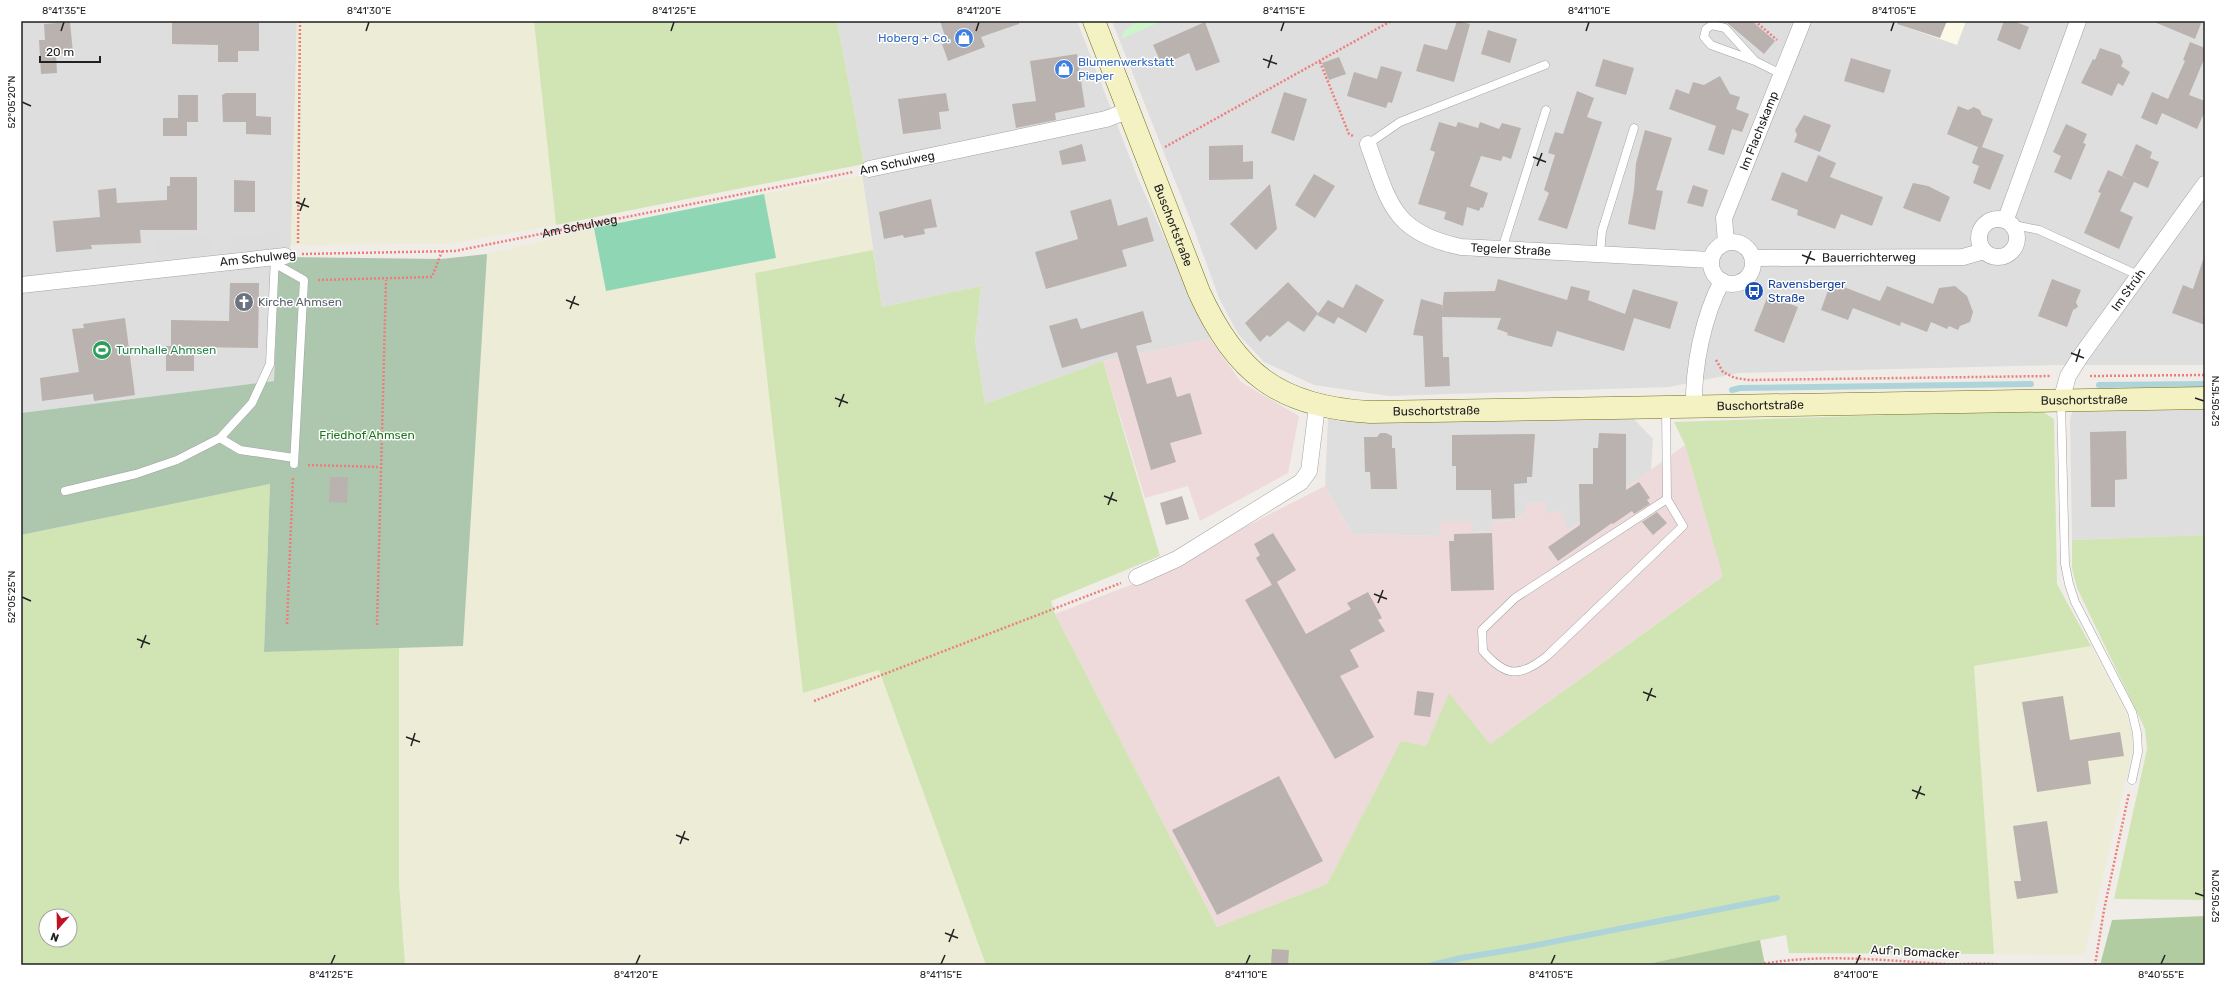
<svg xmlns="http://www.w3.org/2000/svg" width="2226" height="986" viewBox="0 0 2226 986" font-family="Rubik,sans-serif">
<rect width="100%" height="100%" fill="#f0ede9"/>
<path fill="#dfdede" d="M 21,21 L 297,21 L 291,245 L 278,270 L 274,381 L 21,413 Z
M 837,21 L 1077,21 L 1139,181 L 1210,339 L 1103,361 L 985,404 L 975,341 L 981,286 L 882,307 L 862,175 L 864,164 Z
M 1112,21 L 2205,21 L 2205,365 L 2057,365 L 1739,373 L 1669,387 L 1389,396 L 1314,385 L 1264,362 L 1238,334 L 1219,298 L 1192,224 Z
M 2205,409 L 2205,535 L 2072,540 L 2070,420 L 2072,412 Z
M 1632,417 L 1653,439 L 1651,470 L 1568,530 L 1526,503 L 1526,512 L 1515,520 L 1492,521 L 1493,531 L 1472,532 L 1472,521 L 1440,521 L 1440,536 L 1352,534 L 1325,486 L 1328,418 L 1343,422 Z"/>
<path fill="#efdadb" d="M 1210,339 L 1241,382 L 1299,416 L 1288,473 L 1200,521 L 1188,486 L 1145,498 L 1103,361 Z
M 1685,445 L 1724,575 L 1490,744 L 1449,694 L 1426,746 L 1401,742 L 1327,884 L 1217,927 L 1055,614 L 1133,584 L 1325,486 L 1352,534 L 1440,536 L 1440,521 L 1473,521 L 1472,532 L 1492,531 L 1492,521 L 1515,520 L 1526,512 L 1526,503 L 1546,502 L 1546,514 L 1561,510 L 1568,530 Z"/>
<path fill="#fcfae6" d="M 1889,21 L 1966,21 L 1957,45 Z"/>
<path fill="#edecd6" d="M 297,21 L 534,21 L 556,225 L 449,244 L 291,245 Z
M 862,175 L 873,250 L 755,273 L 803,693 L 879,670 L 986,965 L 405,965 L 399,883 L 399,647 L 463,646 L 487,254 L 594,228 L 606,291 L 775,258 L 764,194 Z
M 2091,646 L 2124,708 L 2132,732 L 2132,754 L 2085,952 L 2079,955 L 1994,954 L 1974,666 Z
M 2205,659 L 2205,869 L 2203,808 Z"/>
<path fill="#d1e5b4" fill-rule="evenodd" d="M 534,21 L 837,21 L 864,164 L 556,225 Z
M 873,250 L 882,307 L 981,286 L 975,341 L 985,404 L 1103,361 L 1160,556 L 1051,601 L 1055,614 L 1217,927 L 1327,884 L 1401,741 L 1426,746 L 1449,693 L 1490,744 L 1723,576 L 1685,445 L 1674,422 L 2040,410 L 2054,419 L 2057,584 L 2091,646 L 1974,666 L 1994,954 L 1789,953 L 1786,935 L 1643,965 L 986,965 L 879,670 L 803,693 L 755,273 Z
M 270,484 L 264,652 L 399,647 L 399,883 L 405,965 L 21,965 L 21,535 ZM 46,916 L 70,916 L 70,940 L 46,940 Z
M 2205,535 L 2205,900 L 2114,899 L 2147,749 L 2145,729 L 2077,588 L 2072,568 L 2072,540 Z"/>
<path fill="#b2cca2" d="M 2205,916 L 2205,965 L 2100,965 L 2112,920 Z
M 1760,940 L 1765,965 L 1643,965 Z"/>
<path fill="#acc7ae" d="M 487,254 L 463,646 L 264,652 L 270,484 L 21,535 L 21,413 L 274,381 L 278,270 L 285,257 L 441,259 Z"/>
<path fill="#ccf5cb" d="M 1137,21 L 1162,21 L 1121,39 L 1124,31 Z"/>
<path fill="#8fd7b4" d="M 764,194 L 776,258 L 606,291 L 594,228 Z"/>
<path fill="#ddd" d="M 287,233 L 287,250 L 231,252 L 231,235 Z
M 211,237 L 211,254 L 157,256 L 157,239 Z"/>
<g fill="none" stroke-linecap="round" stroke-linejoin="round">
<path stroke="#aed4da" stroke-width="6" d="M 2099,385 L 2205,384
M 1732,390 L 1740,388 L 2031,384
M 1432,965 L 1461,958 L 1516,949 L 1777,898"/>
</g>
<path fill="#bab2ae" d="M 172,21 L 259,21 L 259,51 L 238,51 L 238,62 L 218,62 L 218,45 L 172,44 Z
M 940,21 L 1019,21 L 1019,24 L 981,37 L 985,47 L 948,61 L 942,44 L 947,42 Z
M 1457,21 L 1470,24 L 1454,82 L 1416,71 L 1424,44 L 1447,50 Z
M 1725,21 L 1752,21 L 1775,41 L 1764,54 Z
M 1898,21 L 1947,21 L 1940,38 L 1897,24 Z
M 2004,21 L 2013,21 L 2029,27 L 2020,50 L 1997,40 Z
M 2152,21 L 2202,21 L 2195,39 Z
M 70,22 L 73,53 L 56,54 L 57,73 L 41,74 L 39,40 L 45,40 L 44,24 Z
M 1205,22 L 1220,62 L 1196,71 L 1189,53 L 1162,65 L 1153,45 Z
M 1488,30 L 1517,39 L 1510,63 L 1481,54 Z
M 2190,42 L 2205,48 L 2205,57 L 2189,95 L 2205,101 L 2205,111 L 2197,129 L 2162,113 L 2157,125 L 2141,118 L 2152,92 L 2168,99 L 2185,61 L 2183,60 Z
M 2100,48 L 2120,55 L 2123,62 L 2121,66 L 2130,72 L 2123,86 L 2118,83 L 2112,96 L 2081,83 L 2093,59 L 2095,60 Z
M 1077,54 L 1085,107 L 1055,113 L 1056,120 L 1016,128 L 1012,104 L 1036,101 L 1030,61 Z
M 1339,57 L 1346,74 L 1329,80 L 1322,63 Z
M 1851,58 L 1891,70 L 1884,93 L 1844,81 Z
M 1603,59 L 1634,68 L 1626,95 L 1595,86 Z
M 1381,66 L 1402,72 L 1392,103 L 1388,102 L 1386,108 L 1347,96 L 1354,72 L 1377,79 Z
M 1720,76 L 1730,94 L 1740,97 L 1736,109 L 1749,114 L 1742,132 L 1732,129 L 1724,155 L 1708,150 L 1716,126 L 1669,109 L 1676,89 L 1689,94 L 1693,82 L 1704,85 Z
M 1577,91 L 1594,98 L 1587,117 L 1602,122 L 1567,229 L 1538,220 L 1549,193 L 1544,190 L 1555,155 L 1548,153 L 1555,132 L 1563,134 Z
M 1284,92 L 1307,99 L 1294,141 L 1271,133 Z
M 226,93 L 256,93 L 256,116 L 271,117 L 271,135 L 246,134 L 246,122 L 223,122 L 222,95 Z
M 946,93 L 949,111 L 939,112 L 941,129 L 903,134 L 898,99 Z
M 178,95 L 198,95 L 198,122 L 187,122 L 187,136 L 163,136 L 163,118 L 178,118 Z
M 1958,106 L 1968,110 L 1974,107 L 1980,110 L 1982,115 L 1993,119 L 1982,147 L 2004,155 L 1990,190 L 1973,183 L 1979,166 L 1972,163 L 1978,147 L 1947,134 Z
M 1804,115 L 1831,125 L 1820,152 L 1794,142 L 1797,135 L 1795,130 Z
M 1439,122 L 1456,127 L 1458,122 L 1478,128 L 1480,122 L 1499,129 L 1502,123 L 1521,128 L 1511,159 L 1503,156 L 1501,161 L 1481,156 L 1470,186 L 1488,193 L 1483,208 L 1481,207 L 1479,211 L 1467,207 L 1463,226 L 1444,219 L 1446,212 L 1418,204 L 1435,152 L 1430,150 Z
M 2066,124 L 2087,134 L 2083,143 L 2086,144 L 2071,180 L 2054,172 L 2061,156 L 2053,152 Z
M 1645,130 L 1672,138 L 1656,190 L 1663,191 L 1655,230 L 1628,224 L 1634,190 L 1636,163 Z
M 1082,144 L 1086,161 L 1062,165 L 1059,151 Z
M 2136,144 L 2152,152 L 2150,158 L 2159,162 L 2148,188 L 2134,182 L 2120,211 L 2133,217 L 2119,249 L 2084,233 L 2101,193 L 2098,192 L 2108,170 L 2130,180 L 2122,176 Z
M 1243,145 L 1243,162 L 1253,161 L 1253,179 L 1209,180 L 1209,146 Z
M 1818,155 L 1836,163 L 1830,177 L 1883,197 L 1872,226 L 1841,214 L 1835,229 L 1797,215 L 1798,210 L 1771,200 L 1782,172 L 1807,182 Z
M 1314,174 L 1335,186 L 1315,218 L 1295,205 Z
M 170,177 L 197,177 L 197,230 L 140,230 L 141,243 L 91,245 L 92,249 L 56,252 L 53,221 L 100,217 L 98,190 L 116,188 L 117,203 L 167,200 L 167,186 L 170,186 Z
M 234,180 L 255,181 L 255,212 L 234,212 Z
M 1913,183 L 1928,186 L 1950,197 L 1940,222 L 1903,208 Z
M 1270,184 L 1277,229 L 1256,250 L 1230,224 Z
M 1693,185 L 1708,190 L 1703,207 L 1687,203 Z
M 931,199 L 937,227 L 924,229 L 925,234 L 904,238 L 903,235 L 884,239 L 879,212 Z
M 1111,199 L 1118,226 L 1147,217 L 1154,241 L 1122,250 L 1127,266 L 1046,289 L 1035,252 L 1078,239 L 1070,211 Z
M 2203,260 L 2205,261 L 2205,308 L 2203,312 L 2205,325 L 2172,313 L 2183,285 L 2193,289 Z
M 1498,279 L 1567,300 L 1571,286 L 1590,291 L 1588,300 L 1625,314 L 1633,289 L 1678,302 L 1670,329 L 1634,318 L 1624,351 L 1557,331 L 1552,347 L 1543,345 L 1507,335 L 1508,333 L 1497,329 L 1501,318 L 1442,317 L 1443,357 L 1449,357 L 1450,386 L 1425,387 L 1423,336 L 1413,335 L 1421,299 L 1442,305 L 1442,310 L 1444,292 L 1495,291 Z
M 2052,279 L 2081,290 L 2076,302 L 2078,307 L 2073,310 L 2067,327 L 2038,316 Z
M 1288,282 L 1318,313 L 1304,332 L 1288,321 L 1270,337 L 1267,335 L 1260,342 L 1245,323 Z
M 1831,282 L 1880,301 L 1887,286 L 1933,304 L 1939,288 L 1955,286 L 1967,296 L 1973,312 L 1970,322 L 1960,326 L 1958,330 L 1949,326 L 1947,329 L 1931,322 L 1927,332 L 1901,322 L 1900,326 L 1853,308 L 1848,320 L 1821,310 Z
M 230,283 L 259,283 L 258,348 L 194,347 L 194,371 L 166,371 L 166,346 L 171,346 L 171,320 L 229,321 Z
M 1356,284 L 1384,300 L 1366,333 L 1338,317 L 1334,324 L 1317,315 L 1328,300 L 1343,308 Z
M 1767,298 L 1780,303 L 1782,301 L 1798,307 L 1784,343 L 1754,331 Z
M 1143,311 L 1152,342 L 1136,346 L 1147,384 L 1171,377 L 1177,397 L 1190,393 L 1202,434 L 1170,443 L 1176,462 L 1151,470 L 1117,352 L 1062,368 L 1049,326 L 1077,318 L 1081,329 Z
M 125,318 L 135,395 L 94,401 L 93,394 L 42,401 L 40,378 L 79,372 L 72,329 L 84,328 L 83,324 Z
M 2126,431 L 2127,479 L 2115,480 L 2115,507 L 2091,507 L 2090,432 Z
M 1380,433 L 1386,433 L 1392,436 L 1392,448 L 1395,448 L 1397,489 L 1371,489 L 1370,472 L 1365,472 L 1364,437 L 1377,437 Z
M 1599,433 L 1626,434 L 1626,490 L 1639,482 L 1650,498 L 1647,500 L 1650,504 L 1634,514 L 1632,511 L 1613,524 L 1612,523 L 1558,561 L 1548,547 L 1580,525 L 1579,484 L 1593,484 L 1593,448 L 1598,448 Z
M 1535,434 L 1532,477 L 1527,477 L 1527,483 L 1514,484 L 1515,518 L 1492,519 L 1491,490 L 1456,490 L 1456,466 L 1452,466 L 1452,435 Z
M 330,477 L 348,477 L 347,503 L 329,502 Z
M 1182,496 L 1189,519 L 1166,525 L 1160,503 Z
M 1657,512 L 1667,523 L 1653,535 L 1642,522 Z
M 1273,533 L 1296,570 L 1272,585 L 1256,558 L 1260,555 L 1254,544 Z
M 1492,533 L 1494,590 L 1451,591 L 1449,541 L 1454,541 L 1454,534 Z
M 1277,582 L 1306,634 L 1351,609 L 1347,603 L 1368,592 L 1382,618 L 1378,620 L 1385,631 L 1350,650 L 1359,667 L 1340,676 L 1374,737 L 1335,759 L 1245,600 Z
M 1417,691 L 1434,693 L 1430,717 L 1414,715 Z
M 2063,696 L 2070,740 L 2120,732 L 2124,756 L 2088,761 L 2091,784 L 2037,792 L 2022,702 Z
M 1279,776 L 1323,861 L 1217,915 L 1172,830 Z
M 2047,821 L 2058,893 L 2017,899 L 2014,881 L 2021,881 L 2013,826 Z
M 1272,949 L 1289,950 L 1288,965 L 1271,965 Z"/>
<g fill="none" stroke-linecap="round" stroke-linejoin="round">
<g stroke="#a2a2a2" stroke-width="9">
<path id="lane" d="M 1755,61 L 1711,45 L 1704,37 L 1706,29 L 1712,25 L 1725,28 L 1755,61 L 1781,74
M 1368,144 L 1400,122 L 1545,65
M 2014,225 L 2039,230 L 2138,275
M 1502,249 L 1546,110
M 1600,254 L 1602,231 L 1634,128
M 275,258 L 281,267 L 304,280 L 294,464
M 2061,401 L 2065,564 L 2069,584 L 2075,602 L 2132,712 L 2137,733 L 2138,752 L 2132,780
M 1666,408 L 1667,499 L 1515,598 L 1482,630 L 1483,651 C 1506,678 1521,677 1547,656 L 1683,526 L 1667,499
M 220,438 L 240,450 L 294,458
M 65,491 L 136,474 L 177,460 L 220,438 L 252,403 L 270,364 L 275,257"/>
</g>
<g stroke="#a2a2a2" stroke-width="17">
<g id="street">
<path id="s2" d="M 1368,144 C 1389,203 1393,233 1461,247 L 1711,260"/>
<path d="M 869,169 L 1106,119 L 1130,110"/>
<circle cx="1998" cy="238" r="19"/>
<path d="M 2006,219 L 2078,21"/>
<circle cx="1732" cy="263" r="21"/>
<path id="s3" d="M 1726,242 L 1724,218 L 1803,21"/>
<path id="s4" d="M 1753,258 L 1963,257 L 1984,251"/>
<path d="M 21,285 L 285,256"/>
<path id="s5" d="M 2061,401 L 2068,376 L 2080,357 L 2205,184"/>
<path d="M 1694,407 C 1693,367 1703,317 1722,281"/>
<path d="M 1137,577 L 1177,559 L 1301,482 L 1309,471 L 1317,406"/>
</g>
</g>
<g stroke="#6f7010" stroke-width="23">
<g id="secondary">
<path id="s6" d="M 1094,21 L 1199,292 C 1236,373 1279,407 1370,412 L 2205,398"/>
</g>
</g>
<g stroke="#ed7e7d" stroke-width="2.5" stroke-dasharray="2 2" stroke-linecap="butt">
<path d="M 1755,21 L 1777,40"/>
<path d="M 1320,62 L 1349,134 L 1353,136"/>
<path d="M 1165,147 L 1391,21"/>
<path d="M 298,243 L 300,21"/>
<path id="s1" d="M 302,254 L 455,251 L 853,172"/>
<path d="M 318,280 L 432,277 L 442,251"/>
<path d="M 1716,360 L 1723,372 L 1735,378 L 1750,380 L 2051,376"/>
<path d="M 2090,376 L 2205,375"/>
<path d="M 308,465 L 380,467"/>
<path d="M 287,624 L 293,477"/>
<path d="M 377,625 L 386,280"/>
<path d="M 814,701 L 1121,583"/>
<path d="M 1756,965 C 1819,953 1881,960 1944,964 C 1964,965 1982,962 2002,965"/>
<path d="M 2074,965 L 2158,965"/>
<path d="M 2095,965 L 2104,910 L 2129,793"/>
</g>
<use href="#lane" stroke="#fff" stroke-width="8"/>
<use href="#street" stroke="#fff" stroke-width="16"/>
<use href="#secondary" stroke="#f4f2c3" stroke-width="22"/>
</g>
<path fill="none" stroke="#212121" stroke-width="1.5" d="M 61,31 L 64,22M 366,31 L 369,22M 671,31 L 674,22M 976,31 L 979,22M 1281,31 L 1284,22M 1586,31 L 1589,22M 1891,31 L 1894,22M 1263,59 L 1277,64M 1268,68 L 1272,55M 22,102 L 31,106M 1533,157 L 1546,162M 1537,166 L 1542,153M 296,202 L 309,207M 300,211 L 305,198M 1802,255 L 1815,260M 1806,264 L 1811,251M 566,300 L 579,305M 570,309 L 575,296M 2071,353 L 2084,358M 2076,362 L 2080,349M 835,398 L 848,403M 2195,398 L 2204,401M 839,407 L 844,394M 1104,496 L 1117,501M 1108,505 L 1113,492M 1374,594 L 1387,599M 22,597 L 31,601M 1378,603 L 1383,590M 137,639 L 150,644M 141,648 L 146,635M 1643,692 L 1656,697M 1647,701 L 1652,688M 406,737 L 420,742M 411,746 L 415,733M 1912,790 L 1925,795M 1916,799 L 1921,786M 676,835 L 689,840M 680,844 L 685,831M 2195,893 L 2204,896M 945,933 L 958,938M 949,942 L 954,929M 331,964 L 335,955M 636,964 L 640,955M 941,964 L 945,955M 1246,964 L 1250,955M 1551,964 L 1555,955M 1856,964 L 1860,955M 2161,964 L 2165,955"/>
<defs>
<g id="shop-disc" transform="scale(1)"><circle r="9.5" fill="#3f7fe0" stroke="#fff"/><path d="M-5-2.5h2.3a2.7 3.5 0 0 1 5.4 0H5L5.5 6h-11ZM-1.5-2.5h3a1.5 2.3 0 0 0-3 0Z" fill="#fff"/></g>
<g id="bus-disc" transform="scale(1)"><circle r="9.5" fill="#1a4fb4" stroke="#fff"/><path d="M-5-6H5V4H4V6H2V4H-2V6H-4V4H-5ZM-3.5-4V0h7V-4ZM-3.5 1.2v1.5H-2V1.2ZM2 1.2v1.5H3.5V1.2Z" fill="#fff"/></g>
<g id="church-disc" transform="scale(1)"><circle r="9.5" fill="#6b7280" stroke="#fff"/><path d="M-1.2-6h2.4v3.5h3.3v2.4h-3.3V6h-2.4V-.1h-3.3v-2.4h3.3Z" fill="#fff"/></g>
<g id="stadium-disc" transform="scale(1)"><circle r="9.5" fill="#2e9e5b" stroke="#fff"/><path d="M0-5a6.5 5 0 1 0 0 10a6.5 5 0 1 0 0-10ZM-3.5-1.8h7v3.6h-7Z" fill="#fff"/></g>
</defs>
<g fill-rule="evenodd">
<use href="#shop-disc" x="964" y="38"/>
<use href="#shop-disc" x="1064" y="69"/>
<use href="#bus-disc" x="1754" y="291"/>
<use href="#church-disc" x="244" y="302"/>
<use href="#stadium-disc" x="102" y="350"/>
</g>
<g text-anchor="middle" stroke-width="3" stroke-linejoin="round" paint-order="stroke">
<g font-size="12" fill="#366cbe" stroke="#fff" text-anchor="end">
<text x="950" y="42">Hoberg + Co.</text>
<text x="1078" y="66" text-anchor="start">Blumenwerkstatt<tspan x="1078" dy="14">Pieper</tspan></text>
</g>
<g font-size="12" fill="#212121" stroke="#fff">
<text dy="4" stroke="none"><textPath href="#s3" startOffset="118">Im Flachskamp</textPath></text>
<text transform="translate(897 163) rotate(-12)" y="4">Am Schulweg</text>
<text dy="4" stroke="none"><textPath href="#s6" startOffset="219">Buschortstraße</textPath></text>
<text dy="4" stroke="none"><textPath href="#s1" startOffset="280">Am Schulweg</textPath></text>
<text dy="4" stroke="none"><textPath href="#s2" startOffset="199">Tegeler Straße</textPath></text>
<text dy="4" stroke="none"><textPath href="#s4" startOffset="116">Bauerrichterweg</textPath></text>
<text transform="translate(258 258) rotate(-6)" y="4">Am Schulweg</text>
<text dy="4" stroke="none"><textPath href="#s5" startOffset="131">Im Strüh</textPath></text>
<text dy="4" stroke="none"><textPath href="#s6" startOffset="1228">Buschortstraße</textPath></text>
<text dy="4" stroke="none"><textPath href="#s6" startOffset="904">Buschortstraße</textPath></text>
<text dy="4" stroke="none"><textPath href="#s6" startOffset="580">Buschortstraße</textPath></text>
<text transform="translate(1915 952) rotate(3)" y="4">Auf'n Bomacker</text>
</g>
<g font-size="12" fill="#164399" stroke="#fff" text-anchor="start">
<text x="1768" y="288">Ravensberger<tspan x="1768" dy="14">Straße</tspan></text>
</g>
<g font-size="12" fill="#5b616d" stroke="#fff" text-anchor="start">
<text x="258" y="306">Kirche Ahmsen</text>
</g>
<g font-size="12" fill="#27864d" stroke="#fff" text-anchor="start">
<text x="116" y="354">Turnhalle Ahmsen</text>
</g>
<g font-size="12" fill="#187717" stroke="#fff">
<text x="367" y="439">Friedhof Ahmsen</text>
</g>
</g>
<rect width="2226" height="986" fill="none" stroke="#ffffff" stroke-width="44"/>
<g transform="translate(58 928) rotate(200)"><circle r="19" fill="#ffffff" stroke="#a6a6a6"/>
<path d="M0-3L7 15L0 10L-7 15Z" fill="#bf1324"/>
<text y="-6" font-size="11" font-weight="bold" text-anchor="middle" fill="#212121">N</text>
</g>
<path d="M40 56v6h60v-6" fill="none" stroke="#212121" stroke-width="2"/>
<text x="46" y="56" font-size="12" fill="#212121" stroke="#ffffff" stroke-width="3" paint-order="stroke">20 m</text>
<rect x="22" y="22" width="2182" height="942" fill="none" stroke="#212121" stroke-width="1.5"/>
<g font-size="10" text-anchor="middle" fill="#212121">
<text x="64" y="14">8°41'35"E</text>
<text x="369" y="14">8°41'30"E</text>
<text x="674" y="14">8°41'25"E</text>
<text x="979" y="14">8°41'20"E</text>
<text x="1284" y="14">8°41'15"E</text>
<text x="1589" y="14">8°41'10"E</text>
<text x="1894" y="14">8°41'05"E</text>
<text transform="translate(11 102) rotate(-90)" y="4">52°05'20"N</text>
<text transform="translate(2215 401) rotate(-90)" y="4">52°05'15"N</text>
<text transform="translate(11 597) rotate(-90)" y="4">52°05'25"N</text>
<text transform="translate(2215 896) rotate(-90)" y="4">52°05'20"N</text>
<text x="331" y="978">8°41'25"E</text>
<text x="636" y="978">8°41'20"E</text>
<text x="941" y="978">8°41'15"E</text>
<text x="1246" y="978">8°41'10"E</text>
<text x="1551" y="978">8°41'05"E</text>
<text x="1856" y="978">8°41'00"E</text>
<text x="2161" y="978">8°40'55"E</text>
</g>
</svg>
